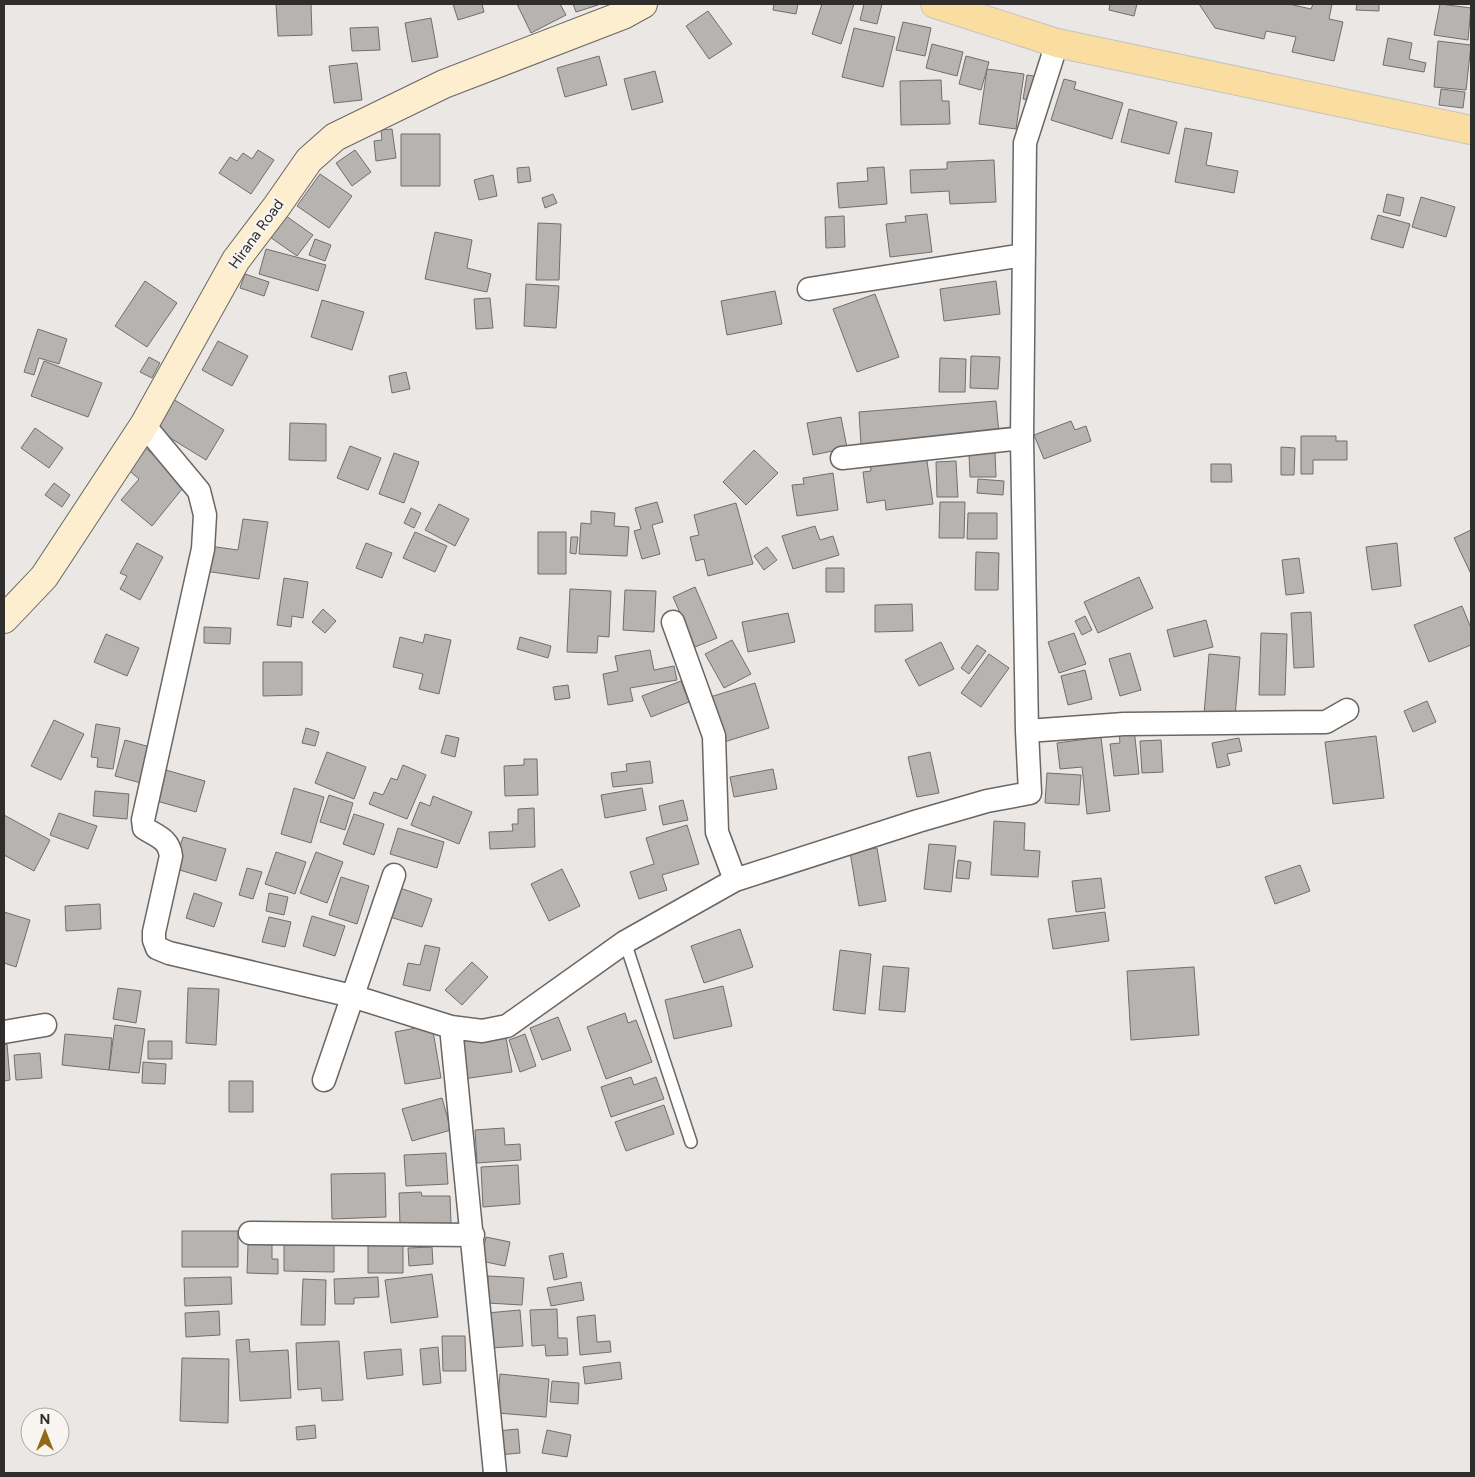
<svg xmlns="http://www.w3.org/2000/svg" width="1475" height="1477" viewBox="0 0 1475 1477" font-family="Figtree,sans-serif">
<rect width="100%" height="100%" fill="#eae7e4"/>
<path fill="#b6b3b0" stroke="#716e6c" d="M 276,4 L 311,4 L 312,35 L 278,36 Z
M 453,4 L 482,4 L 484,12 L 458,20 Z
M 517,4 L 560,4 L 566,15 L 531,33 Z
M 573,4 L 597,4 L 598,5 L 576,12 Z
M 774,4 L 798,4 L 796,14 L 773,10 Z
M 822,4 L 854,4 L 841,44 L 812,34 Z
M 864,4 L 882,4 L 877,24 L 860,20 Z
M 1110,4 L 1137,4 L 1134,16 L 1109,10 Z
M 1199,4 L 1289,4 L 1311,9 L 1313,4 L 1332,4 L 1329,19 L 1343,22 L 1334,61 L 1292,52 L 1296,37 L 1266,31 L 1264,39 L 1215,28 Z
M 1357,4 L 1379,4 L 1379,11 L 1356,10 Z
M 1440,4 L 1471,8 L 1468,40 L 1434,35 Z
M 708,11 L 732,44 L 709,59 L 686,26 Z
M 431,18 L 438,57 L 412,62 L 405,23 Z
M 903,22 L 931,28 L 925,56 L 896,50 Z
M 378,27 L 380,50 L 352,51 L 350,28 Z
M 854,28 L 895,37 L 883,87 L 842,77 Z
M 1388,38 L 1412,43 L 1409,59 L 1426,63 L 1424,72 L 1383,65 Z
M 1438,41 L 1471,45 L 1466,90 L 1434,87 Z
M 932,44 L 963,52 L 957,76 L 926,68 Z
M 599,56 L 607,85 L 565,97 L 557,68 Z
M 966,56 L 989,62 L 981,90 L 959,84 Z
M 357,63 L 362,100 L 334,103 L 329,66 Z
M 987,69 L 1024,74 L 1016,129 L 979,124 Z
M 655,71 L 663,102 L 632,110 L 624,79 Z
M 1027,75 L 1034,76 L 1030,100 L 1023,99 Z
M 1064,79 L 1076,82 L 1074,89 L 1123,103 L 1112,139 L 1051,120 Z
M 941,80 L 942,101 L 949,101 L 950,124 L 901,125 L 900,81 Z
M 1441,89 L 1465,92 L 1463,108 L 1439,105 Z
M 1129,109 L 1177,122 L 1169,154 L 1121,142 Z
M 1185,128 L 1212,133 L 1206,165 L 1238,171 L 1234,193 L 1175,182 Z
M 392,129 L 396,158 L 376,161 L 374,141 L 382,140 L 381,130 Z
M 401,134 L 440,134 L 440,186 L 401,186 Z
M 258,150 L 274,160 L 251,194 L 219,173 L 230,157 L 237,161 L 243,153 L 252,159 Z
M 355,150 L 371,172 L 352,186 L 336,163 Z
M 994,160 L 996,202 L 950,204 L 949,191 L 911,193 L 910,170 L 947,169 L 947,162 Z
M 529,167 L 531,181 L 518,183 L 517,168 Z
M 884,167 L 887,204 L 839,208 L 837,183 L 868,181 L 867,168 Z
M 320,174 L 352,196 L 329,228 L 297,206 Z
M 493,175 L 497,196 L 479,200 L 474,180 Z
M 553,194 L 557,203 L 545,208 L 542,198 Z
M 1387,194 L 1404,198 L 1400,216 L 1383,212 Z
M 1421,197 L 1455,207 L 1446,237 L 1412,227 Z
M 927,214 L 932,252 L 890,257 L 886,224 L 906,222 L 905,216 Z
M 1378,215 L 1410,224 L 1403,248 L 1371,239 Z
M 286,216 L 313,235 L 297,256 L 270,237 Z
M 844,216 L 845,247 L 826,248 L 825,217 Z
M 538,223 L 561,224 L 559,280 L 536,280 Z
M 435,232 L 472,240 L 467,268 L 491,274 L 487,292 L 425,279 Z
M 315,239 L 331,245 L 325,261 L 309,255 Z
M 266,249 L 326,265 L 318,291 L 259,274 Z
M 245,274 L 269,282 L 264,296 L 240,288 Z
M 145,281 L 177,303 L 147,347 L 115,326 Z
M 996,281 L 1000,314 L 944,321 L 940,289 Z
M 526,284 L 559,286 L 556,328 L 524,326 Z
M 775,291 L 782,324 L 727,335 L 721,301 Z
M 875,294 L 899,357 L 857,372 L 833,309 Z
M 490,298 L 493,328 L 476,329 L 474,299 Z
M 322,300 L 364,312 L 352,350 L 311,337 Z
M 38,329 L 67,339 L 59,364 L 39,358 L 34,375 L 24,372 Z
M 218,341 L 248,356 L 232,386 L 202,370 Z
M 971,356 L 1000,357 L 998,389 L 970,388 Z
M 149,357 L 160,363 L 152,378 L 140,372 Z
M 940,358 L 966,359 L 965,392 L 939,392 Z
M 44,361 L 102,383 L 88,417 L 31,396 Z
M 406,372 L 410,389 L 392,393 L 389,376 Z
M 173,399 L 224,430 L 206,460 L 154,428 Z
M 996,401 L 999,434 L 861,445 L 859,412 Z
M 841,417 L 847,448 L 813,455 L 807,423 Z
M 1071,421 L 1075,430 L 1086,426 L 1091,441 L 1044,459 L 1034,435 Z
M 290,423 L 326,424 L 326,461 L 289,460 Z
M 35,428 L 63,448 L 49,468 L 21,448 Z
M 1301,436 L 1336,436 L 1336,441 L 1347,441 L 1347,460 L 1313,460 L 1313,474 L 1301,474 Z
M 143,446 L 187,483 L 152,526 L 121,500 L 139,479 L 125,467 Z
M 350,446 L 381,458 L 368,490 L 337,478 Z
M 1281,447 L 1295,448 L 1294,475 L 1281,475 Z
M 754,450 L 778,473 L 746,505 L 723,482 Z
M 394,453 L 419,462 L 404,503 L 379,494 Z
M 995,453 L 996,477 L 970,477 L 969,454 Z
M 926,454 L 933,504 L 886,510 L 885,500 L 867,503 L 863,472 L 871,471 L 870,461 Z
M 956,461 L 958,497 L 937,497 L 936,462 Z
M 1211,464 L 1231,464 L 1232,482 L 1211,482 Z
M 833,473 L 838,510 L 797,516 L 792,485 L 804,484 L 803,478 Z
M 978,479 L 1004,481 L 1003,495 L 977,493 Z
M 54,483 L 70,495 L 62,507 L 45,495 Z
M 657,502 L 663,522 L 652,525 L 660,554 L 642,559 L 634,531 L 641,529 L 635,508 Z
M 940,502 L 965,502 L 964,538 L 939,538 Z
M 736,503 L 753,564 L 708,576 L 704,559 L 696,561 L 690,537 L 699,535 L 694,515 Z
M 439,504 L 469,519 L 455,546 L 425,530 Z
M 411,508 L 421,513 L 414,528 L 404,523 Z
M 591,511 L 615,513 L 614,526 L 629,527 L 627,556 L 579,554 L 581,523 L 591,524 Z
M 968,513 L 997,513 L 997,539 L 967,539 Z
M 243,519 L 268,522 L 259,579 L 205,571 L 209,546 L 238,550 Z
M 815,526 L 820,540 L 833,536 L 839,555 L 793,569 L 782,536 Z
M 1471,530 L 1471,574 L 1454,538 Z
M 415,532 L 447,546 L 435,572 L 403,558 Z
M 538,532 L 566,532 L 566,574 L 538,574 Z
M 571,537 L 578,537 L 576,554 L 570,553 Z
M 137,543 L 163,557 L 140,600 L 120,589 L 127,576 L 120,573 Z
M 366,543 L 392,553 L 382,578 L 356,568 Z
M 1397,543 L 1401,586 L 1372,590 L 1366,547 Z
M 767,547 L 777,560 L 764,570 L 754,556 Z
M 976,552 L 999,553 L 998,590 L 975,590 Z
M 1299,558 L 1304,593 L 1286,595 L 1282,560 Z
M 826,568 L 844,568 L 844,592 L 826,592 Z
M 1139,577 L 1153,608 L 1098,633 L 1084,602 Z
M 284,578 L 308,582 L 303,618 L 292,616 L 291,627 L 277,625 Z
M 695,587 L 717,638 L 695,647 L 673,597 Z
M 570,589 L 611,591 L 609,637 L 598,636 L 597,653 L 567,652 Z
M 625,590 L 656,591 L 654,632 L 623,630 Z
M 912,604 L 913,631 L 875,632 L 875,605 Z
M 1462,606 L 1471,628 L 1471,645 L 1429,662 L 1414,625 Z
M 323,609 L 336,621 L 325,633 L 312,622 Z
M 1311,612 L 1314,667 L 1294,668 L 1291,613 Z
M 788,613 L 795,642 L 748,652 L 742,622 Z
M 1085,616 L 1092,630 L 1082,635 L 1075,621 Z
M 1206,620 L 1213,647 L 1174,657 L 1167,630 Z
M 204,627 L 231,628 L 230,644 L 204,643 Z
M 1074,633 L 1086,664 L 1059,673 L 1048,642 Z
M 1261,633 L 1287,634 L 1285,695 L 1259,695 Z
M 106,634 L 139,648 L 127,676 L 94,662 Z
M 425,634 L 451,640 L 439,694 L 419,689 L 423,674 L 393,667 L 400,637 L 423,643 Z
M 520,637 L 551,646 L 548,658 L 517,649 Z
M 732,640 L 751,674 L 724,688 L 705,654 Z
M 941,642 L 954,669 L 919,686 L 905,660 Z
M 977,645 L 986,651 L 969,674 L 961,668 Z
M 650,650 L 654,670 L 674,666 L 677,680 L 630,688 L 633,701 L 608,705 L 603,674 L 618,671 L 615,656 Z
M 1130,653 L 1141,690 L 1120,696 L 1109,659 Z
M 989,654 L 1009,668 L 981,707 L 961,693 Z
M 1209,654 L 1240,657 L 1235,717 L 1204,714 Z
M 263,662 L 302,662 L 302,695 L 263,696 Z
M 1085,670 L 1092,699 L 1068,705 L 1061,676 Z
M 681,681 L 689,702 L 651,717 L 642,696 Z
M 755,683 L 769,728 L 721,743 L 707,698 Z
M 568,685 L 570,698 L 555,700 L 553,687 Z
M 1427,701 L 1436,722 L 1413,732 L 1404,711 Z
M 54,720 L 84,734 L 61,780 L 31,766 Z
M 96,724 L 120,728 L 113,769 L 97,767 L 98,758 L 91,757 Z
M 306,728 L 319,732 L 315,746 L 302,743 Z
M 1134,729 L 1139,774 L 1114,776 L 1110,744 L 1120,743 L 1119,731 Z
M 446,735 L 459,738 L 455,757 L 441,753 Z
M 1376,736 L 1384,798 L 1333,804 L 1325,742 Z
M 1101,737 L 1110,811 L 1087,814 L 1082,767 L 1060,769 L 1057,743 Z
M 1239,738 L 1242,751 L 1227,754 L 1230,765 L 1217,768 L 1212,743 Z
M 125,740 L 150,747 L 141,783 L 115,776 Z
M 1161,740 L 1163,772 L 1142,773 L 1140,741 Z
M 327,752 L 366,767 L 354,799 L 315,783 Z
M 930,752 L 939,793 L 917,797 L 908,757 Z
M 524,759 L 537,759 L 538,795 L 505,796 L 504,766 L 524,765 Z
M 650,761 L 653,783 L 613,787 L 611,773 L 627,771 L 626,764 Z
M 403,765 L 426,775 L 407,819 L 369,804 L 374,792 L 383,795 L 391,778 L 397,780 Z
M 162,769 L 205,781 L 196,812 L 153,800 Z
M 773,769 L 777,789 L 734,797 L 730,777 Z
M 1047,773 L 1081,775 L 1079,805 L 1045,803 Z
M 294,788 L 324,797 L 311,843 L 281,834 Z
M 642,788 L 646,810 L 605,818 L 601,795 Z
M 95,791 L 129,794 L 127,819 L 93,816 Z
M 329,795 L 353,803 L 345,830 L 320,822 Z
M 433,796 L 472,812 L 459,844 L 411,825 L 420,802 L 430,806 Z
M 683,800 L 688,820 L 663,825 L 659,806 Z
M 534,808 L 535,847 L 490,849 L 489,832 L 513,831 L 512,824 L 518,824 L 518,809 Z
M 59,813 L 97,826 L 88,849 L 50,835 Z
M 354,814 L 384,824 L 374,855 L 343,844 Z
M 4,815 L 50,840 L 34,871 L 4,855 Z
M 994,821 L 1025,823 L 1024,850 L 1040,851 L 1038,877 L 991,875 Z
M 687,825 L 699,864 L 662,875 L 667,890 L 639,899 L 630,872 L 654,864 L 646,838 Z
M 398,828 L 444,842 L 437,868 L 390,854 Z
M 183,837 L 226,849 L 216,881 L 173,868 Z
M 929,844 L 956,846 L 951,892 L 924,889 Z
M 877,848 L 886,901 L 859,906 L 850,852 Z
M 276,852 L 306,862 L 295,894 L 265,884 Z
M 316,852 L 343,862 L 327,903 L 300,893 Z
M 958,860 L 971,862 L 969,879 L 956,878 Z
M 1300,865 L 1310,891 L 1275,904 L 1265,877 Z
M 247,868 L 262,872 L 253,899 L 239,895 Z
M 562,869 L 580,906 L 549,921 L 531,884 Z
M 341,877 L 369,886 L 357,924 L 329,915 Z
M 1101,878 L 1105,908 L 1076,912 L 1072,881 Z
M 400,888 L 432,899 L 422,927 L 390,917 Z
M 194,893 L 222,903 L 214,927 L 186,918 Z
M 269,893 L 288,897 L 284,915 L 266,911 Z
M 100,904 L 101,929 L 66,931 L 65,906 Z
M 4,912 L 30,920 L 16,967 L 4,963 Z
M 1105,912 L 1109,941 L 1053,949 L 1048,919 Z
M 312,916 L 345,926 L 335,956 L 303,946 Z
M 269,917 L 291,922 L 285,947 L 262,942 Z
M 740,929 L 753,967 L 704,983 L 691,946 Z
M 425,945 L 440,948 L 430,991 L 403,985 L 408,963 L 420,965 Z
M 840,950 L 871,954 L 865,1014 L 833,1010 Z
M 472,962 L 488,977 L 462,1005 L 445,990 Z
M 883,966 L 909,968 L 905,1012 L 879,1010 Z
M 1194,967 L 1199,1035 L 1131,1040 L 1127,971 Z
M 723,986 L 732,1026 L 674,1039 L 665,1000 Z
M 118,988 L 141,991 L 136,1023 L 113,1019 Z
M 188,988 L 219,989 L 216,1045 L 186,1043 Z
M 625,1013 L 628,1023 L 636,1020 L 652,1062 L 606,1079 L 587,1027 Z
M 558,1017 L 571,1050 L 542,1060 L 530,1028 Z
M 115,1025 L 145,1029 L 139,1073 L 109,1070 Z
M 432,1025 L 441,1078 L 405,1084 L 395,1032 Z
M 505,1032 L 512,1072 L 463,1079 L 456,1040 Z
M 65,1034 L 112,1038 L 109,1070 L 62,1065 Z
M 525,1034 L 536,1066 L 520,1072 L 509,1040 Z
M 148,1041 L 172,1041 L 172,1059 L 148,1059 Z
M 4,1044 L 7,1044 L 10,1080 L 4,1081 Z
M 40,1053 L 42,1078 L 16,1080 L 14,1055 Z
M 143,1062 L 166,1064 L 165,1084 L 142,1083 Z
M 631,1077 L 634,1085 L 656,1077 L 664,1099 L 611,1117 L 601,1087 Z
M 229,1081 L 253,1081 L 253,1112 L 229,1112 Z
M 442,1098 L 451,1130 L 412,1141 L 402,1109 Z
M 664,1105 L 674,1134 L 626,1151 L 615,1122 Z
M 504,1128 L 505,1145 L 520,1144 L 521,1160 L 477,1163 L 475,1130 Z
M 446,1153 L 448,1184 L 406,1186 L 404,1155 Z
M 518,1165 L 520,1204 L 483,1207 L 481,1167 Z
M 385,1173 L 386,1217 L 332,1219 L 331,1174 Z
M 421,1192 L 422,1196 L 450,1196 L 451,1223 L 400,1225 L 399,1193 Z
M 182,1231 L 238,1231 L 238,1267 L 182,1267 Z
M 486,1237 L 510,1242 L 505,1266 L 481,1261 Z
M 284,1240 L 334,1241 L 334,1272 L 284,1271 Z
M 403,1242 L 403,1273 L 368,1273 L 368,1243 Z
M 248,1244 L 272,1245 L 272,1259 L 278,1259 L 278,1274 L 247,1273 Z
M 432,1247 L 433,1264 L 409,1266 L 408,1248 Z
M 563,1253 L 567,1277 L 554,1280 L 549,1256 Z
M 432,1274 L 438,1317 L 391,1323 L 385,1280 Z
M 488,1276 L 524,1278 L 522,1305 L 487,1303 Z
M 231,1277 L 232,1304 L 185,1306 L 184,1278 Z
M 378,1277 L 379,1297 L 354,1298 L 354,1304 L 335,1304 L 334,1279 Z
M 303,1279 L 326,1280 L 325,1325 L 301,1325 Z
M 581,1282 L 584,1300 L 551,1306 L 547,1288 Z
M 557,1309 L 558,1338 L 567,1338 L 568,1355 L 546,1356 L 545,1345 L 532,1346 L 530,1310 Z
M 520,1310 L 523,1346 L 490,1348 L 487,1313 Z
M 219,1311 L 220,1335 L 186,1337 L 185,1313 Z
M 595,1315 L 597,1342 L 610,1341 L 611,1352 L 580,1355 L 577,1317 Z
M 442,1336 L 465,1336 L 466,1371 L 443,1371 Z
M 249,1339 L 250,1352 L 288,1350 L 291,1398 L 240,1401 L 236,1340 Z
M 339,1341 L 343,1400 L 322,1401 L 321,1388 L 298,1390 L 296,1343 Z
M 438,1347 L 441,1383 L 423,1385 L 420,1349 Z
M 401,1349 L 403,1375 L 367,1379 L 364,1352 Z
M 182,1358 L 229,1359 L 228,1423 L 180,1421 Z
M 620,1362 L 622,1379 L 585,1384 L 583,1367 Z
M 500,1374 L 549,1379 L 546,1417 L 497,1413 Z
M 552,1381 L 579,1383 L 578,1404 L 550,1402 Z
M 315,1425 L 316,1438 L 297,1440 L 296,1427 Z
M 518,1429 L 520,1453 L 499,1455 L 497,1431 Z
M 547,1430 L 571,1435 L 567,1457 L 542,1453 Z"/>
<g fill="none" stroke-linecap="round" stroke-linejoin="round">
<g stroke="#696663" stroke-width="14">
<path id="lane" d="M 625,942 L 691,1142"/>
</g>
<g stroke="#696663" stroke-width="25">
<path id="street" d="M 809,289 L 1024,255
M 144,425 L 199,491 L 205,515 L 203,549 L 143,820 L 144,828 C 158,837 169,839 171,856 L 154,932 L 154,940 L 157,948 L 169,953 L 352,996 L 451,1027 L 482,1031 L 507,1026 L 625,942 L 735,880 L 918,821 L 987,801 L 1030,793 L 1027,731 L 1022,438 L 1025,143 L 1057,43
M 842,458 L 1022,438
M 673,622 L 714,736 L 717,832 L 735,880
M 1027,731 L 1124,724 L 1326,722 L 1347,710
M 451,1027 L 495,1473
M 4,1032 L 45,1025
M 324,1080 L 394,875
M 250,1233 L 473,1235"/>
</g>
<g stroke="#696663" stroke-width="30">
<path id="secondary" d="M 4,619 L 44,577 L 144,425 L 236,260 L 277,206 L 309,160 L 335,137 L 444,84 L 623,15 L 643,4"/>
</g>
<g stroke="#c5c4c4" stroke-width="30">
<path id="primary" d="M 935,4 L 1057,43 L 1471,130"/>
</g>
<use href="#lane" stroke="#fff" stroke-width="11"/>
<use href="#street" stroke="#fff" stroke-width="22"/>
<use href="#secondary" stroke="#fceecf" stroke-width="28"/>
<use href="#primary" stroke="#fadda0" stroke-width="28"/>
</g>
<g text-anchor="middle" stroke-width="5" stroke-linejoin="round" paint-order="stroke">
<g font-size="15" fill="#2f2e2d" stroke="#f8f5f1">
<text transform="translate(256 234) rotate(-54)" y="5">Hirana Road</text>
</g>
</g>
<rect width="1475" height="1477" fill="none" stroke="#2f2e2d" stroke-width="10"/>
<g transform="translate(45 1432)"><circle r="24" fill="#f8f5f1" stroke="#a8a5a3"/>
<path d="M0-4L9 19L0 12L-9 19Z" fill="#966816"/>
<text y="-8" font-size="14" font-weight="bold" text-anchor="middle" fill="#2f2e2d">N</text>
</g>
</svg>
